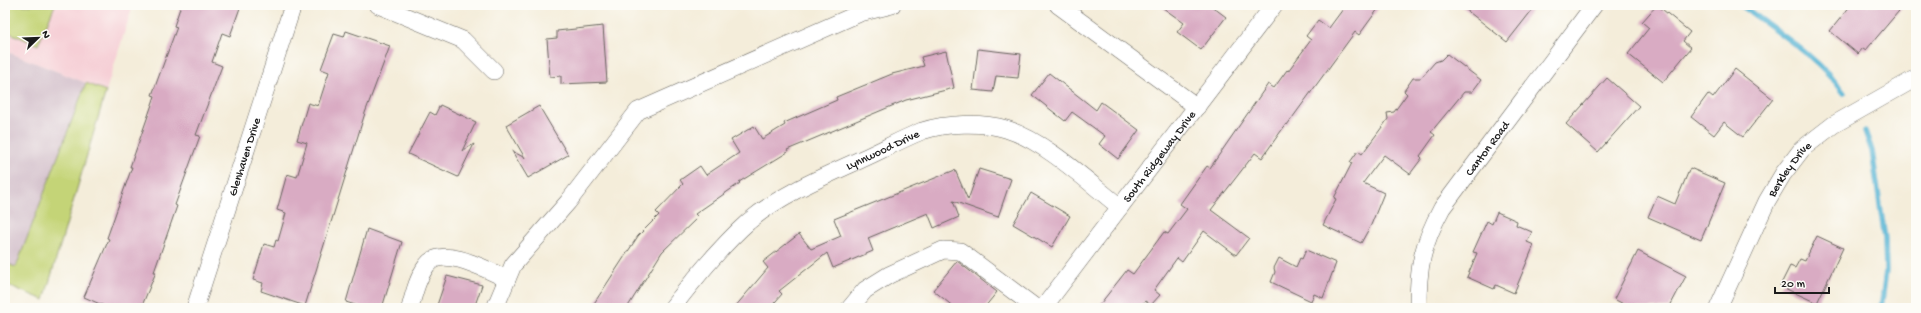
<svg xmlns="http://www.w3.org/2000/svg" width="1921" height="313" viewBox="0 0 1921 313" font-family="'Gochi Hand',sans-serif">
<rect width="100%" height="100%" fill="#fdfcf7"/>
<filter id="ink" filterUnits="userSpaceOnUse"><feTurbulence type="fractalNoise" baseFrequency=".025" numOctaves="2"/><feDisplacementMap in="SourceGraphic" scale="8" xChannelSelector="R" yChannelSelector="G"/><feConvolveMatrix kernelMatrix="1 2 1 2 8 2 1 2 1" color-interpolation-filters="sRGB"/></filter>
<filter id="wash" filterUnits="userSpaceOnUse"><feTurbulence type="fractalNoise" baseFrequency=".012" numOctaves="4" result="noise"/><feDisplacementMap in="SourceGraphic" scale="16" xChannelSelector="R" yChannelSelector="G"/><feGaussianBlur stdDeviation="0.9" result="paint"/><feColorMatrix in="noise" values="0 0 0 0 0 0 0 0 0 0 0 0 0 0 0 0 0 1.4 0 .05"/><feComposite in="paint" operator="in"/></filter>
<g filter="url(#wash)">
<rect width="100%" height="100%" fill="#f4edda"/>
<path fill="#f6cfd6" d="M 5,5 L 133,5 L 106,91 L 5,51 Z"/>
<path fill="#d1bdc9" d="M 5,51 L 86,83 L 16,268 L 5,263 Z"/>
<path fill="#c4d477" stroke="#70784a" d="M 5,5 L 55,5 L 38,45 L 5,31 Z
M 86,83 L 106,91 L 44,300 L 5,284 L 5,263 L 16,267 Z"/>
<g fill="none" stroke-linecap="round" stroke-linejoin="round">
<path stroke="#55b3d3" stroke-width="5.5" d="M 1741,5 C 1777,32 1818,56 1844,93
M 1865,131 L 1872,151 L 1885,239 L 1886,271 L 1881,308"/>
</g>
<g id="blocks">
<path fill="#d9abc3" d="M 181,5 L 241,5 L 230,36 L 222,33 L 212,62 L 222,66 L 196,135 L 200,136 L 175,205 L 177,206 L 154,272 L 156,272 L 141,308 L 109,308 L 84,297 L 109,239 L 107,238 L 132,167 L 130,167 L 155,96 L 152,95 L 177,27 L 174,26 Z
M 1159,5 L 1210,5 L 1226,17 L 1201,50 L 1177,32 L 1184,23 Z
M 1346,5 L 1381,5 L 1359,35 L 1355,32 L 1287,125 L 1286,124 L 1262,158 L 1255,153 L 1211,210 L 1249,238 L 1236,255 L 1204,231 L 1182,262 L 1177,258 L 1154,290 L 1160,295 L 1151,305 L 1145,301 L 1139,308 L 1097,308 L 1127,270 L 1133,274 L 1164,232 L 1168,234 L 1187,209 L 1180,204 L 1207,166 L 1210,168 L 1268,84 L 1274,88 L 1287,70 L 1288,71 L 1311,40 L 1306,36 L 1318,20 L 1329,28 Z
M 1460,5 L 1536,5 L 1507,42 Z
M 1657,5 L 1690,32 L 1683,41 L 1691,48 L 1663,82 L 1628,54 L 1649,28 L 1642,22 Z
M 1851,5 L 1904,5 L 1866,50 L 1863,48 L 1858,54 L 1830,31 Z
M 603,26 L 607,82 L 561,84 L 561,76 L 550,77 L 547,39 L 557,38 L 557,31 Z
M 346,31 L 390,46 L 365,113 L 305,306 L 261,291 L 263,283 L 253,280 L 264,244 L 274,247 L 276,240 L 278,241 L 286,213 L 277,210 L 287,174 L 297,177 L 307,143 L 297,140 L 308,103 L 318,106 L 329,72 L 321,69 L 334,34 L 344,37 Z
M 978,49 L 1021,54 L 1018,78 L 996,76 L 993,92 L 973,90 Z
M 946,51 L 954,88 L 906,100 L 787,150 L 788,152 L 739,182 L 740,183 L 695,214 L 698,217 L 662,252 L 627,308 L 591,308 L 638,236 L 659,215 L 656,212 L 683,184 L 680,180 L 700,166 L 706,175 L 739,153 L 731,140 L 754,126 L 762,139 L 785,125 L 784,123 L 837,100 L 836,97 L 892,74 L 924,66 L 921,57 Z
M 1447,54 L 1481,80 L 1472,92 L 1464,92 L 1431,132 L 1435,135 L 1420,156 L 1422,158 L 1410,174 L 1384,155 L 1363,183 L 1384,193 L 1371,225 L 1361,243 L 1323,225 L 1336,199 L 1334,198 L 1352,163 L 1350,162 L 1358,151 L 1362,154 L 1388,119 L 1387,113 L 1394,112 L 1407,94 L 1404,91 L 1413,78 L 1421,78 L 1435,62 L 1441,60 Z
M 1735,69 L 1773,99 L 1743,137 L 1724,122 L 1714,135 L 1691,117 L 1708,94 L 1713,98 Z
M 1049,73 L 1096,110 L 1101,102 L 1139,130 L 1118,159 L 1099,144 L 1105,136 L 1072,112 L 1065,121 L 1032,95 Z
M 1607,78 L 1639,106 L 1598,152 L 1566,124 Z
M 440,105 L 476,122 L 462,151 L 474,144 L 458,177 L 408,154 L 430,112 L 435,115 Z
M 539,106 L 568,155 L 528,178 L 512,151 L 525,158 L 506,125 Z
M 1690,168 L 1725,183 L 1701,240 L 1648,217 L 1657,196 L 1675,204 Z
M 979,169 L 1011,179 L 998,217 L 953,201 L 959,217 L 934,228 L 928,213 L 868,238 L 873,251 L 833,268 L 827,253 L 779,291 L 782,294 L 770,308 L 734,308 L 768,268 L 763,262 L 799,234 L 811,249 L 841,236 L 834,219 L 955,170 L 968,200 Z
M 1031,193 L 1070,216 L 1052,247 L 1013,224 Z
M 1497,212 L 1517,221 L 1516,225 L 1532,232 L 1527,242 L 1534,245 L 1514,293 L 1496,285 L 1494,289 L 1467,277 L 1477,253 L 1473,252 L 1487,221 L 1492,224 Z
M 367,229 L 402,242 L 382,308 L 364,308 L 346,302 Z
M 1817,236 L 1843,248 L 1817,303 L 1780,286 L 1790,266 L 1795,268 L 1800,259 L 1805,261 Z
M 1306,250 L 1336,263 L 1323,298 L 1314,294 L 1311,301 L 1271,282 L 1275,272 L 1274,268 L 1279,258 L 1296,267 L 1300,258 L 1302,259 Z
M 1638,251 L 1686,276 L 1669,308 L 1631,308 L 1614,299 Z
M 957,261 L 997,292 L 984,308 L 955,308 L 933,290 Z
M 447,276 L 482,285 L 474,308 L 436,308 Z"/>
</g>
</g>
<g filter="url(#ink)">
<use href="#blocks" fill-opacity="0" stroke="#68655e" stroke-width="1"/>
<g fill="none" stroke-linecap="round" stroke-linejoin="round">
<g stroke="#68655e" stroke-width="18">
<g id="minor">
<path d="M 378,5 L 463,40 L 494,71"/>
<path d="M 1058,5 L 1197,107"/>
<path id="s1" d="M 195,308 L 293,5"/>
<path d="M 410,308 C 414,293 418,277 427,265 C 442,244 489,271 507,279"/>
<path d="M 495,308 L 513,265 L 568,202 L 638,111 L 860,13 L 892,5"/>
<path id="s2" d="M 672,308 C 695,278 720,247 748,222 C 781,194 823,177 862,159 C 882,150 902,139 922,131 C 946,123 982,122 1006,129 C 1045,141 1088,182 1120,207"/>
<path d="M 850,308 L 865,290 L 889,275 L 943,250 L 960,251 L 1036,308"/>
<path id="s3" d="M 1043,308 L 1274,5"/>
<path id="s4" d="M 1418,308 C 1418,266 1422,245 1442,208 L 1594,5"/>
<path id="s5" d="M 1718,308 L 1767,201 L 1783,174 L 1802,149 L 1833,125 L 1916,78"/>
</g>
</g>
<use href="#minor" stroke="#fff" stroke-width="17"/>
</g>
</g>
<g text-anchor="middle" stroke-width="3" stroke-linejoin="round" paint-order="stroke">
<g font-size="12" fill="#1c1c1c" stroke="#fdfcf7">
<text dy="4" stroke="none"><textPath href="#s4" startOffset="179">Canton Road</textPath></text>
<text dy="4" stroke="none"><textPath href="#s2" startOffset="268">Lynnwood Drive</textPath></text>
<text dy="4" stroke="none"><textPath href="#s1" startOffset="159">Glenhaven Drive</textPath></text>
<text dy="4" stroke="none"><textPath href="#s3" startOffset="191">South Ridgeway Drive</textPath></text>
<text dy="4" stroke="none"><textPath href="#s5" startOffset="157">Berkley Drive</textPath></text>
</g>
</g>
<rect width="1921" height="313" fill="none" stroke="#fdfcf7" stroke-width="20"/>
<g transform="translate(38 38) rotate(67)" stroke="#fdfcf7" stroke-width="3" paint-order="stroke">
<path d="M0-3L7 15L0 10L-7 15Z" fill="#1c1c1c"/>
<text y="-6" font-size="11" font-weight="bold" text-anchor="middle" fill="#1c1c1c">N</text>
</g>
<path d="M1775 287v6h54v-6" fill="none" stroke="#1c1c1c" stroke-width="2"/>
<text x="1781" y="287" font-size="12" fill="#1c1c1c" stroke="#fdfcf7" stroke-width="3" paint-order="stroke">20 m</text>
</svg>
